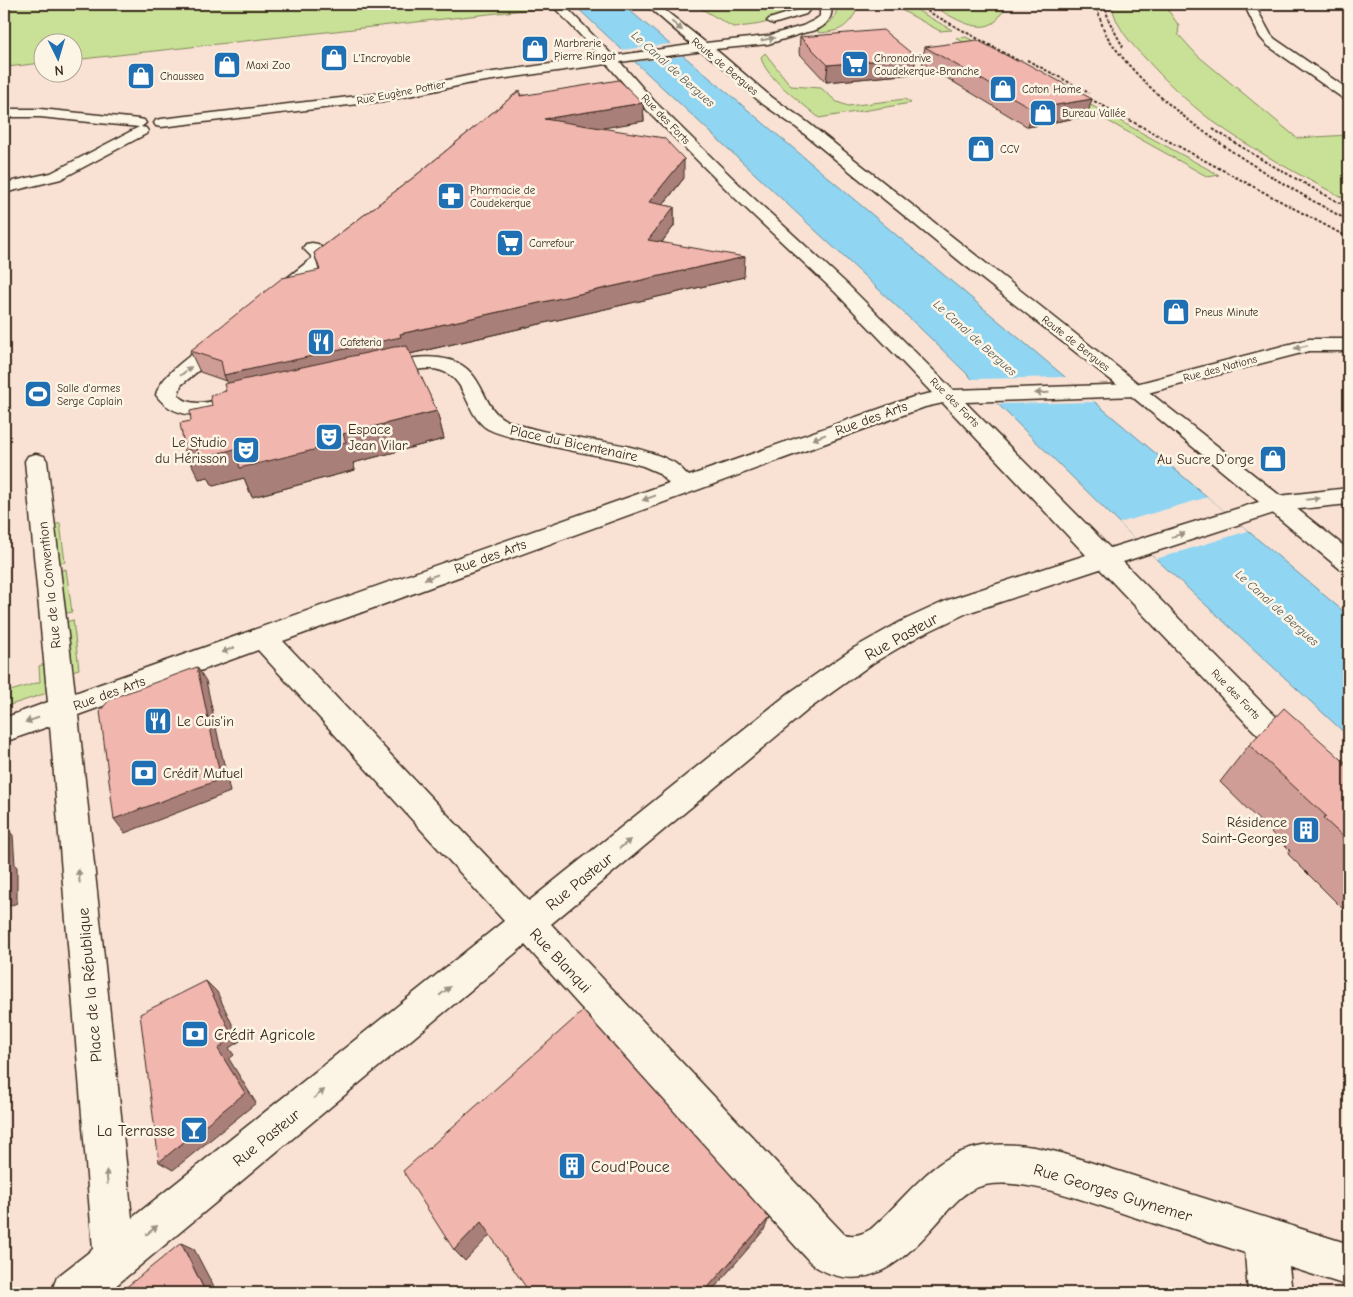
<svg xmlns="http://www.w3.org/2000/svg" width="1353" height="1297" viewBox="0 0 1353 1297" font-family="'Comic Neue',sans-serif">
<rect width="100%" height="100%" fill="#f9e2d4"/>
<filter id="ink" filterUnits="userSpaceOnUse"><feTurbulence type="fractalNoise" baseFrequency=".02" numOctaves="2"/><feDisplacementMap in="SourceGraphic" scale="10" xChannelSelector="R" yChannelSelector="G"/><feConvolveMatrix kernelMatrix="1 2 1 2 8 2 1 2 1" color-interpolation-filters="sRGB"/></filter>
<g filter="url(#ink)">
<path fill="#c9e197" stroke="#82865a" d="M 4,4 L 539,4 L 543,8 L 73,60 L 72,42 L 42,42 L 42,63 L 7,67 L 4,45 Z
M 693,4 L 799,4 C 786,22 754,26 733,27 Z
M 834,4 L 852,4 L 856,12 C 845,30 839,31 819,33 L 816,29 C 828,24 841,19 834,4 Z
M 886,4 L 906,4 L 952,30 L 940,31 L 894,6 L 888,6 Z
M 930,4 L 1007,4 C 1004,9 1000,16 996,21 C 978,37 946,13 930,4 Z
M 1112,4 L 1164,4 L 1179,26 L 1178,34 L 1197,55 L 1297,138 L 1349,135 L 1349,201 C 1303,177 1254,151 1211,120 C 1187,102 1165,80 1145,58 C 1131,44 1114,24 1112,4 Z
M 966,37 L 1219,175 L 1208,177 L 1099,116 L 1090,118 L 1018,77 L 961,86 L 954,82 L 1016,72 L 956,38 Z
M 765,53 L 791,86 L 821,88 L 837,102 L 848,106 L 905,99 L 911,103 L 819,118 C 804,104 764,77 761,57 Z
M 60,523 L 65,562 L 56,564 L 51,526 Z
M 66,569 L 72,612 L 62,614 L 57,572 Z
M 73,620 L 79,669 L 69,672 L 63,623 Z
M 47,663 L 50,692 L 4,707 L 4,693 L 40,682 L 39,666 Z"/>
<path fill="#90d5f2" stroke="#6e919d" d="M 573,4 L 622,4 L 1349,616 L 1349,737 L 1156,559 L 921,329 Z"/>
<path fill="#f9e2d4" d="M 670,44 L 683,56 L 634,62 L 621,50 Z
M 1066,377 L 1095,402 L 998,404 L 971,379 Z
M 1208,497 L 1248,531 L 1156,559 L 1119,523 Z"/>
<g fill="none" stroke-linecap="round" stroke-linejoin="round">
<g stroke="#3b2a1e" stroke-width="3">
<path id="minor" d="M 551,4 L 563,4 L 613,56 L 704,43 L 708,44 L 710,47 L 708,50 L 704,51 L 620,62 L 654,101 L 748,193 L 847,284 L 953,390 L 1136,384 L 1309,339 L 1349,339 L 1349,351 L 1309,351 L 1136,396 L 965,402 L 1110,548 L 1278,496 L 1349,488 L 1349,504 L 1280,511 L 1123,562 L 1267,708 L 1349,785 L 1349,819 L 1338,815 L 1247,724 L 1100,569 L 967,613 L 919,636 L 873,663 L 809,709 L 551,924 L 844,1234 C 855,1237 862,1234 871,1229 C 894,1209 912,1185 935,1167 C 973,1137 1018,1142 1061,1153 L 1349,1244 L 1349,1286 L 1289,1267 L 1292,1293 L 1248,1293 L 1245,1253 C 1209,1241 1173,1230 1137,1218 C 1099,1206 1014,1171 976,1188 C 960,1194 948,1211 937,1223 C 905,1259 868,1296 818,1268 C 811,1264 805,1256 799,1250 L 525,945 L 107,1293 L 51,1293 L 57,1277 L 93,1249 L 50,726 L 4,742 L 4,718 L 48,702 L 25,461 L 28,456 L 36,454 L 44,456 L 47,461 L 75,693 L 669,483 L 657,472 L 643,466 C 605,455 566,451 528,441 C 515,438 500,435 488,429 C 465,415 468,380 442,371 C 418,362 392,382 371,376 L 368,372 L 371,368 C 396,361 423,353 450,360 C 487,371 480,410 508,421 C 559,441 623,437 671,461 C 678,464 683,471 689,476 L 913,397 L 932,393 L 835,292 L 736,199 L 644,107 L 607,64 L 472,83 L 384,101 L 161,127 L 156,126 L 154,123 L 156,120 L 161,119 L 384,93 L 472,75 L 601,57 ZM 943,403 L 1086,555 L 948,600 L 900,622 L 854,648 L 789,693 L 529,901 L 283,641 L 925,407 ZM 258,650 L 504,921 L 132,1218 L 78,715 Z
M 1244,4 L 1254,4 L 1271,35 L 1275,39 L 1349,90 L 1349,100 L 1344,99 L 1267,45 L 1260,37 Z
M 4,109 L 40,109 L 139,119 L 144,120 L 146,123 L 141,127 L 146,128 L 148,131 L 146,134 L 61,179 L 4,193 L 4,183 L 51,173 L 139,127 L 40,117 L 4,117 Z
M 312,243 L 318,244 L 329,255 L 325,265 L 282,301 L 275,303 L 268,301 L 266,297 L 268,293 L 311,259 L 311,256 L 303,248 L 306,244 Z
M 225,333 L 232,335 L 235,339 L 232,343 L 181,385 L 178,395 C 195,413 223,394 244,399 L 247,404 L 244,409 C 214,416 176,423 156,395 C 160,374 201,348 218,335 Z"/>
</g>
<g stroke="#3b2a1e" stroke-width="3">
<path id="major" d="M 645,4 L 657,4 L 706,43 L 767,36 L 806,25 L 810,27 L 812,29 L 810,31 L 768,44 L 715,49 L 770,96 L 807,122 L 1349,550 L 1349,572 L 1340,569 L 1129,394 L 962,263 L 797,128 L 760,102 L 718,63 L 689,42 Z"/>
</g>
<g stroke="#3b2a1e" stroke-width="3">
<path id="highway" d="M 802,4 L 814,4 L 806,14 L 773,24 L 767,21 L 769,19 L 798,10 Z
M 820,4 L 830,4 C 837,20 817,35 802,31 L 800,29 C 805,23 814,22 820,16 Z"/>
</g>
<use href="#minor" fill="#fcf5e5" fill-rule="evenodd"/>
<use href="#major" fill="#fcf5e5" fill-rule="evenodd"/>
<use href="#highway" fill="#fcf5e5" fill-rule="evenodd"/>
<path stroke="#3b2a1e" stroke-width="2" stroke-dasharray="3 2" stroke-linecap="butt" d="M 914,4 L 1032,68
M 1095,4 C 1099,14 1102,27 1107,36 C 1155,112 1271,178 1349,221
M 1104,4 L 1109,21 L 1123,47
M 1027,60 L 1089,93
M 1081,94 L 1349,238
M 1213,129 L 1264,161 L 1349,208"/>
</g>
<path fill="#cf9d96" stroke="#3b2a1e" d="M 800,37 L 916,57 L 913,74 L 826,82 L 799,53 Z
M 925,47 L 1087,116 L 1028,127 L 922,63 Z
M 520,90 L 520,95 L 643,103 L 644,121 L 600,128 L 684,178 L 663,205 L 674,207 L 674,226 L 662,242 L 744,277 L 410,354 L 437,411 L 444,439 L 353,463 L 355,470 L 252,497 L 244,478 L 213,486 L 208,477 L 199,479 L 191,421 L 212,406 L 226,391 L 227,383 L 226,381 L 200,372 L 190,351 L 319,270 L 314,253 L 414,177 Z
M 1249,745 L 1349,766 L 1349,915 L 1288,854 L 1290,851 L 1220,782 Z"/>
<path fill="#a97f7a" stroke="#3b2a1e" d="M 916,57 L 913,74 L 826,82 L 828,65 Z
M 1092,99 L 1087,116 L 1028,127 L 1033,109 Z
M 643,103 L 644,121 L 546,138 L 544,119 Z
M 684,159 L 684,178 L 649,222 L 649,202 Z
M 674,207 L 674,226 L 648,260 L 648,240 Z
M 745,257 L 744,277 L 405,355 L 233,397 L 224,375 L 400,334 Z
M 437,411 L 444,439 L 353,463 L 355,470 L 252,497 L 244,478 L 213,486 L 208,477 L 199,479 L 185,451 L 197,447 L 235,449 L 343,434 Z
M 197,667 L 206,681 L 230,792 L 125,833 L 114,819 Z
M 4,805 L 6,807 L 7,829 L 13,835 L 15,865 L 17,867 L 17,903 L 4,908 Z
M 206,981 L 217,992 L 240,1041 L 229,1048 L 234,1055 L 229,1059 L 256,1103 L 173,1170 L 159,1162 L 218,1049 L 218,1038 Z
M 769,1218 L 764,1230 L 710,1293 L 703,1293 Z
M 481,1222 L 491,1234 L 465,1261 L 454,1250 Z
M 181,1243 L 194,1249 L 217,1293 L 206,1293 Z"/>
<path fill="#f1b6ae" stroke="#3b2a1e" d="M 883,30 L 916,57 L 828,65 L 800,37 Z
M 977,40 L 1017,61 L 1022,61 L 1092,99 L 1033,109 L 925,47 Z
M 619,80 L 643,103 L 544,119 L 664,138 L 684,159 L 649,202 L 674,207 L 648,240 L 745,257 L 400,334 L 401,337 L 224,375 L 221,361 L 190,351 L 282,278 L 320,270 L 314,253 L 414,177 L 520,90 L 520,96 Z
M 407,346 L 437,411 L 343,434 L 346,442 L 240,468 L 235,449 L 199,458 L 197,447 L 185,451 L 180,423 L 191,421 L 190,411 L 212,406 L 210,395 L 226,391 L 224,384 L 394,347 Z
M 197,667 L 221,779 L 114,819 L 100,711 L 110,699 Z
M 1284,708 L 1349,766 L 1349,842 L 1323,818 L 1326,816 L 1249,745 Z
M 206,981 L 230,1031 L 218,1038 L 223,1045 L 218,1049 L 245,1093 L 159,1162 L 140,1014 Z
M 583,1011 L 769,1218 L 703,1293 L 530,1293 L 481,1222 L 454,1250 L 403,1171 Z
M 181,1243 L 206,1293 L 126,1293 L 124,1289 Z"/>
<defs><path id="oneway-solid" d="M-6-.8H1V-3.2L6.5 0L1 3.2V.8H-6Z" transform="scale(1.25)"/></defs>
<g fill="#9c9082">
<use href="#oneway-solid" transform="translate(677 26) rotate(40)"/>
<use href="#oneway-solid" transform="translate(768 39) rotate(-11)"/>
<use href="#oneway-solid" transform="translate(1301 347) rotate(167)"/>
<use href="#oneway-solid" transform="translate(186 371) rotate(-39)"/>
<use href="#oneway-solid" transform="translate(1042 393) rotate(178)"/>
<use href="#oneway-solid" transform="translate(819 437) rotate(160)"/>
<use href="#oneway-solid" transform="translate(649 498) rotate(160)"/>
<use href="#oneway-solid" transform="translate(1313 499) rotate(-6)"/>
<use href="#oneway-solid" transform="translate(1178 535) rotate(-17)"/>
<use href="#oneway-solid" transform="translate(431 577) rotate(160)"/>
<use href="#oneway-solid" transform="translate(228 650) rotate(160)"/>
<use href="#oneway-solid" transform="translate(32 720) rotate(161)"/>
<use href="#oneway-solid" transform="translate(625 844) rotate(-39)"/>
<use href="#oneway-solid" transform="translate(79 876) rotate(-96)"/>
<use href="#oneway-solid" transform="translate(445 991) rotate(-39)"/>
<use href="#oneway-solid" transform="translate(319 1094) rotate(-39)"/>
<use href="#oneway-solid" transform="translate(107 1177) rotate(-95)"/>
<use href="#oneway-solid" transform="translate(152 1230) rotate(-39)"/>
</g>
</g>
<defs>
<g id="shop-square" transform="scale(1.4375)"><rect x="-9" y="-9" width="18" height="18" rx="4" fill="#1f6fb2" stroke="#fcf5e5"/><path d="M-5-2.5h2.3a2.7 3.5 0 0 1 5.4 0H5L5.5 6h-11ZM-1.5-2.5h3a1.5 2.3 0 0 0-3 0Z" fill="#fff"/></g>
<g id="supermarket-square" transform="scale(1.4375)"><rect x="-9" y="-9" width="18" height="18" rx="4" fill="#1f6fb2" stroke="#fcf5e5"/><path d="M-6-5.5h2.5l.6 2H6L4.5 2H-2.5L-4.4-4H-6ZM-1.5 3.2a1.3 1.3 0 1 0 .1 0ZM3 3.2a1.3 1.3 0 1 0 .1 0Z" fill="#fff"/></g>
<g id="pharmacy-square" transform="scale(1.4375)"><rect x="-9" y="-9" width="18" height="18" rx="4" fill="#1f6fb2" stroke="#fcf5e5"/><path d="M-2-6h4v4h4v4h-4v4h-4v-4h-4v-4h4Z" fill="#fff"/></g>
<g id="restaurant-square" transform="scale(1.4375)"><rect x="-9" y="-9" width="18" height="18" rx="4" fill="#1f6fb2" stroke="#fcf5e5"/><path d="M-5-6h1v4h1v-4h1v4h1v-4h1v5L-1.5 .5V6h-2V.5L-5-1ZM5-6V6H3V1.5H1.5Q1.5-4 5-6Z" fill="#fff"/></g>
<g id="stadium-square" transform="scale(1.4375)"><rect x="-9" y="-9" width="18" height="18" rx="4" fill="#1f6fb2" stroke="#fcf5e5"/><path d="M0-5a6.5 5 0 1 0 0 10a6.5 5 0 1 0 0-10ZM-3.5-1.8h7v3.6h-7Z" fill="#fff"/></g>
<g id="theatre-square" transform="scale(1.4375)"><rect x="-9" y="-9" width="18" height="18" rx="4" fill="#1f6fb2" stroke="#fcf5e5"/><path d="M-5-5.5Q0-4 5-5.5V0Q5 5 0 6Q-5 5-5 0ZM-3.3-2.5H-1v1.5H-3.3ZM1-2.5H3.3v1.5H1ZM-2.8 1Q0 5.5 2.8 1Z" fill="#fff"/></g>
<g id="bank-square" transform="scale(1.4375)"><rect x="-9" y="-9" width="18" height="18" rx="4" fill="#1f6fb2" stroke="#fcf5e5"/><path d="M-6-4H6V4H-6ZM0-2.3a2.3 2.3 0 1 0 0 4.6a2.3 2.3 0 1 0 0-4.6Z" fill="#fff"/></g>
<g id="building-square" transform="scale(1.4375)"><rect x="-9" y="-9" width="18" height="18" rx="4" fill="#1f6fb2" stroke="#fcf5e5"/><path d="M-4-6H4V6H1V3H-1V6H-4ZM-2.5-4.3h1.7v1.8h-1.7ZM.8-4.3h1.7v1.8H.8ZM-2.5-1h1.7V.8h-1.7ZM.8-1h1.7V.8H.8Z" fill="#fff"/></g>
<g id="bar-square" transform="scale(1.4375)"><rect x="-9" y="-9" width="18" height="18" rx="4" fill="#1f6fb2" stroke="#fcf5e5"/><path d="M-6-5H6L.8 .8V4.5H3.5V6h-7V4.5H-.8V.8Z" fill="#fff"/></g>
</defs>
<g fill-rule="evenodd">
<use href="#shop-square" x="535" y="49"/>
<use href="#shop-square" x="334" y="58"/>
<use href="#supermarket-square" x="855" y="64"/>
<use href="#shop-square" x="227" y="65"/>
<use href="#shop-square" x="141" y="76"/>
<use href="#shop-square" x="1003" y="89"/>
<use href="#shop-square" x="1043" y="113"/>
<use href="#shop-square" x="981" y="149"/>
<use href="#pharmacy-square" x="451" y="196"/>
<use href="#supermarket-square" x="510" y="243"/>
<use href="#shop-square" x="1176" y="312"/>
<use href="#restaurant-square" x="321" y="342"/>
<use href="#stadium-square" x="38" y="394"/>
<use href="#theatre-square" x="329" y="437"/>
<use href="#theatre-square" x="246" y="450"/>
<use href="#shop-square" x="1273" y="459"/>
<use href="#restaurant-square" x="158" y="721"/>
<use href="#bank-square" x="144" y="773"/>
<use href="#building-square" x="1306" y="830"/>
<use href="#bank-square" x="195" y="1034"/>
<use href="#bar-square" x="194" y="1130"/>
<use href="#building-square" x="572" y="1166"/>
</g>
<g text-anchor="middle" stroke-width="5" stroke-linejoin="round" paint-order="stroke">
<g font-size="11" fill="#3b2a1e" stroke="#fcf5e5" text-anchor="start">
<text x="554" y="47">Marbrerie<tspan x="554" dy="13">Pierre Ringot</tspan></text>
<text x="353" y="62">L'Incroyable</text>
<text x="874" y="62">Chronodrive<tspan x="874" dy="13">Coudekerque-Branche</tspan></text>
<text x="246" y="69">Maxi Zoo</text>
<text x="160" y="80">Chaussea</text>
<text x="1022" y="93">Coton Home</text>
<text x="1062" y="117">Bureau Vallée</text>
<text x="1000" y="153">CCV</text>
<text x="470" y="194">Pharmacie de<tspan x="470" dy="13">Coudekerque</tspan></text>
<text x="529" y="247">Carrefour</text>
<text x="1195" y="316">Pneus Minute</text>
<text x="340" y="346">Cafeteria</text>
<text x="57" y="392">Salle d'armes<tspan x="57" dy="13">Serge Caplain</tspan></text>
</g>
<g font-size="11" fill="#3b2a1e" stroke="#fcf5e5">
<text transform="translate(725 66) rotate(40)" y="4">Route de Bergues</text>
<text transform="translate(401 92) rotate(-11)" y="4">Rue Eugène Pottier</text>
<text transform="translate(666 119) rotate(46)" y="4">Rue des Forts</text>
<text transform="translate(1076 343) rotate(38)" y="4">Route de Bergues</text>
<text transform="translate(1220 368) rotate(-15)" y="4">Rue des Nations</text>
<text transform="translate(955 402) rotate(45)" y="4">Rue des Forts</text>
<text transform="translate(1236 694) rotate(46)" y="4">Rue des Forts</text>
</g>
<g font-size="12" font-style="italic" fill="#505553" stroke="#fcf5e5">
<text transform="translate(673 69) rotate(42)" y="4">Le Canal de Bergues</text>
<text transform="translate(975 338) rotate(42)" y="4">Le Canal de Bergues</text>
<text transform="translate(1277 608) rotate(42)" y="4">Le Canal de Bergues</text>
</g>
<g font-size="14" fill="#3b2a1e" stroke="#fcf5e5">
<text transform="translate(871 418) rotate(-20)" y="5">Rue des Arts</text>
<text transform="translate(574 443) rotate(12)" y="5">Place du Bicentenaire</text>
<text transform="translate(490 556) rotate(-20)" y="5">Rue des Arts</text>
<text transform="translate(49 585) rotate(-96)" y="5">Rue de la Convention</text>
<text transform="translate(109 693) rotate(-20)" y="5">Rue des Arts</text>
</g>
<g font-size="14" fill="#3b2a1e" stroke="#fcf5e5" text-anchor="start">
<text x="348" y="434">Espace<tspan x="348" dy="16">Jean Vilar</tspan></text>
<text x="227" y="447" text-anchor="end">Le Studio<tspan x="227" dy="16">du Hérisson</tspan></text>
<text x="1254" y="464" text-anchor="end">Au Sucre D'orge</text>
<text x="177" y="726">Le Cuis'in</text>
<text x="163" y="778">Crédit Mutuel</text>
<text x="1287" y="827" text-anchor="end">Résidence<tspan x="1287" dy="16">Saint-Georges</tspan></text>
</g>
<g font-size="16" fill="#3b2a1e" stroke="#fcf5e5">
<text transform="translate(901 636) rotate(-29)" y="6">Rue Pasteur</text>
<text transform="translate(579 881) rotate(-39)" y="6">Rue Pasteur</text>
<text transform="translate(561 960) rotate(47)" y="6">Rue Blanqui</text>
<text transform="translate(89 985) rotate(-95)" y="6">Place de la République</text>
<text transform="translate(266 1137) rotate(-39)" y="6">Rue Pasteur</text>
<text transform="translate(1113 1192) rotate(17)" y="6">Rue Georges Guynemer</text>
</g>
<g font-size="16" fill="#3b2a1e" stroke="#fcf5e5" text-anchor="start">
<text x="214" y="1040">Crédit Agricole</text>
<text x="175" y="1136" text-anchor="end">La Terrasse</text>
<text x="591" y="1172">Coud'Pouce</text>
</g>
</g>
<rect width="1353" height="1297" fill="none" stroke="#fcf5e5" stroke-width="20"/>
<rect x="10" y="10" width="1333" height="1277" fill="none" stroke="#3b2a1e" stroke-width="2" filter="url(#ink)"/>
<g transform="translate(58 58) rotate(175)"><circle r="24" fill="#fcf5e5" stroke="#afa495"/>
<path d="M0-4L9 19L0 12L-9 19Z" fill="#1f6fb2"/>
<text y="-8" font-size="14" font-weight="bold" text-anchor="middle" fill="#3b2a1e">N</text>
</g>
</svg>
